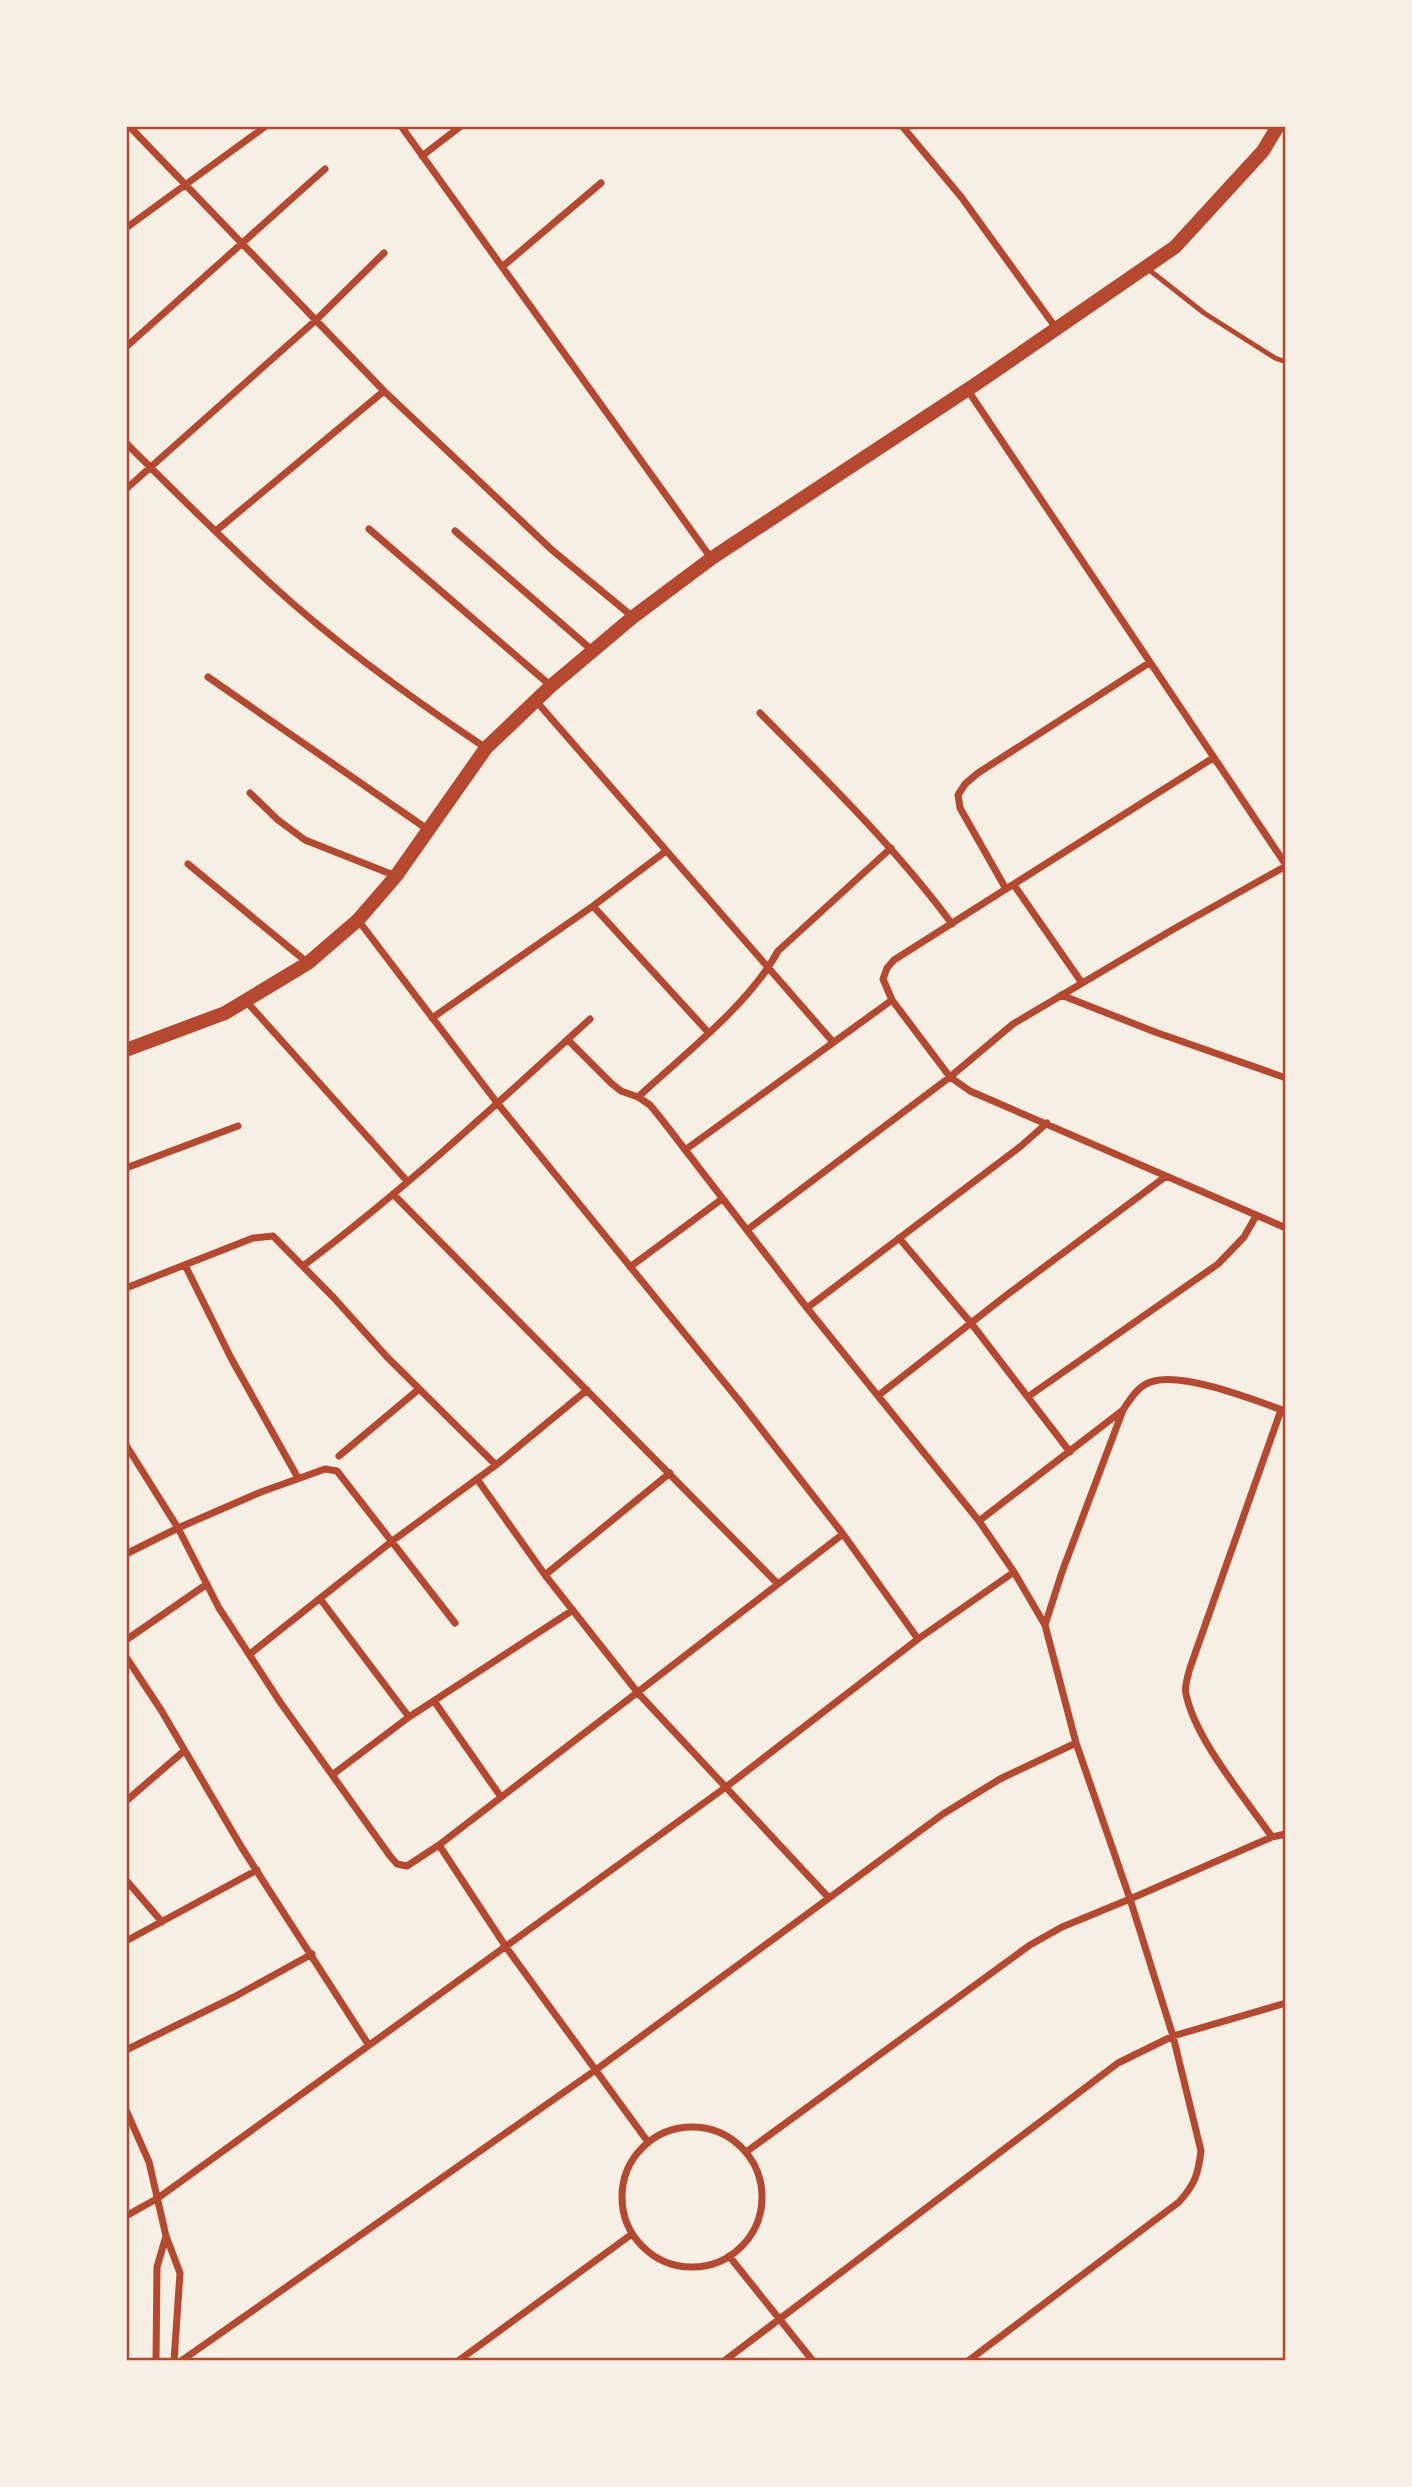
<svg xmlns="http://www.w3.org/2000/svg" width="1412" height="2487" viewBox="0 0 1412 2487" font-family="'Public Sans',sans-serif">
<rect width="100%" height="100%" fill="#f6efe4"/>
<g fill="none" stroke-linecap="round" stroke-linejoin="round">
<path stroke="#b5482f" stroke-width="5" d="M 1148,269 L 1204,313 L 1275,358 L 1286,362"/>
<path stroke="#b5482f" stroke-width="7" d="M 129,126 L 384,391 L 552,550 L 633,617
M 401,126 L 711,558
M 902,126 L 962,198 L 1056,328
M 422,156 L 461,126
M 126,228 L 266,126
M 502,267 L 601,183
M 126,347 L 325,169
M 967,389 L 1286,865
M 126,443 C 174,491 221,538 271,584 C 337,645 411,698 486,748
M 126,489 L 316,320 L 384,253
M 369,529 L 551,686
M 217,530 L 384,391
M 455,531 L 593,651
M 208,677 L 427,829
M 536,701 L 833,1042
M 760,713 C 827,781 895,847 952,924
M 1213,758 L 894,960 L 887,968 L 883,979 L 892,1000 L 950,1077 L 970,1091 L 1286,1228
M 250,793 L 278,820 L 305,840 L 396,876
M 188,864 L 308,963
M 1014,885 L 1082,983
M 1006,889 L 960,808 L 958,795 L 965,784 L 978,773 L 1149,663
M 593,906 L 708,1032
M 358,920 L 498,1104 L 741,1403 L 843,1534 L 918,1639
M 1061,995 L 1155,1032 L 1286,1078
M 246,1001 L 407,1181
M 432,1018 L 593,906 L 666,851
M 568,1040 L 611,1083 L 621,1091 L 638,1097 L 650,1105 L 663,1121 L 807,1308 L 979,1521 L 1014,1572 L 1045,1625 L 1076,1743 L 1130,1899 L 1173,2036 L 1201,2151 C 1198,2175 1195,2184 1179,2202 L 968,2361
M 638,1097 C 683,1055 749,1005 778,951 L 891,848
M 685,1150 L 892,1000
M 126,1168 L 238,1126
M 393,1194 L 778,1584
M 747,1230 L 950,1077 L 1013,1024 L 1172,930 L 1286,866
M 899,1238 L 971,1323 L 1070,1452
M 185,1265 L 231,1358 L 298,1478
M 303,1266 C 404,1190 497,1104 590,1019
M 630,1267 L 722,1199
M 126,1288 L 253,1238 L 273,1236 L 334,1298 L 387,1357 L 496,1465
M 807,1308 L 1021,1146 L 1047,1123
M 879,1395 L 1008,1294 L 1165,1177
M 1029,1396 L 1218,1264 L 1244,1237 L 1256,1216
M 126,1445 L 178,1528 L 219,1608 L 280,1702 L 390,1856 L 397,1864 L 407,1866 L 439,1845 L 843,1534
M 339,1456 L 419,1389
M 477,1479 L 545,1575 L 638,1693 L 829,1898
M 979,1521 L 1123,1410
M 126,1554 L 178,1528 L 261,1492 L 325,1469 L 337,1471 L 455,1623
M 545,1575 L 670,1473
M 321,1600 L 409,1717
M 1045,1625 L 1062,1572 L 1123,1410 C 1131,1398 1139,1384 1154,1381 C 1186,1373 1254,1400 1285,1411
M 126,1640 L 207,1584
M 250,1654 L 391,1542 L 496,1465 L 587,1390
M 126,1657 L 161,1710 L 242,1848 L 368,2044
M 434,1701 L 501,1797
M 332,1775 L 409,1717 L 573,1610
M 126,1801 L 184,1751
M 1272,1837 C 1245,1798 1195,1739 1186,1694 C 1184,1686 1188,1676 1190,1668 L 1281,1410
M 439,1845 L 506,1947 L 648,2142
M 126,1880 L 162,1922
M 126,1941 L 257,1870
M 126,2050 L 234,1997 L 312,1954
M 126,2110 L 149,2162 L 166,2236 L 180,2273 L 174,2361
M622 2197a70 70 0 1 1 140 0a70 70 0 1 1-140 0Z
M 746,2152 L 1030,1945 L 1062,1927 L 1130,1899 L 1272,1837 L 1286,1834
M 126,2216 L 158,2198 L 726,1787 L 918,1639 L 1014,1572
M 729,2256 L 813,2361
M 156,2361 L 157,2267 L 166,2236
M 181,2361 L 597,2069 L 943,1814 L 1000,1779 L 1076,1743
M 458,2361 L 632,2234
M 724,2361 L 1118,2063 L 1173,2036 L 1286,2003"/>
<path stroke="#b5482f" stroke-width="14" d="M 126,1050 L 225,1013 L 308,963 L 358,920 L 396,876 L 486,748 L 551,686 L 633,617 L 712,558 L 979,382 L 1175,247 L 1263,151 L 1278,126"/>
</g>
<rect width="1412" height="2487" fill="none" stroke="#f6efe4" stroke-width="256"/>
<rect x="128" y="128" width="1156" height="2231" fill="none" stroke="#b5482f" stroke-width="2.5"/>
</svg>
